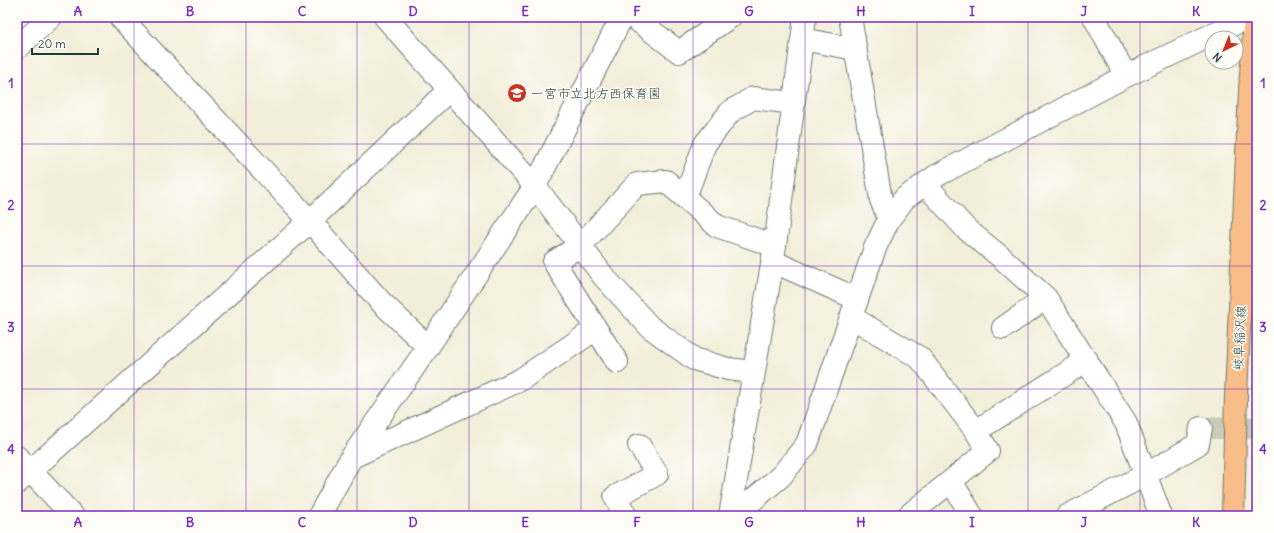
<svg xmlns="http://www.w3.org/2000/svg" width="1274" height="533" viewBox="0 0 1274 533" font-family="Delius,'Klee One',sans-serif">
<rect width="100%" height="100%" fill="#fdfcf7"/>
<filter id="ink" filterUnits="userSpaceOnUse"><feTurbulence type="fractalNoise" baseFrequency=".025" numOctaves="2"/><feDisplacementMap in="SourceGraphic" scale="8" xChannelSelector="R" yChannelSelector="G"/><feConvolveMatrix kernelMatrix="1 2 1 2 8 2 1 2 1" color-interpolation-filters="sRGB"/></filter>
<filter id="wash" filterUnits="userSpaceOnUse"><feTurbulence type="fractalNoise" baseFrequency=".012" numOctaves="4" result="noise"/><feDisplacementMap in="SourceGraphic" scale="16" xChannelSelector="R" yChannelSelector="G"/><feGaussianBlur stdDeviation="0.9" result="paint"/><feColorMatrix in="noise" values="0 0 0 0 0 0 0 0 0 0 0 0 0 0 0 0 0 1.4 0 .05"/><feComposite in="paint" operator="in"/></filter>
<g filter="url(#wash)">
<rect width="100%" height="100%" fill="#f2eed9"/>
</g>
<g filter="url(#ink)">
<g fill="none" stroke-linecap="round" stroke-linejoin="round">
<path stroke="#c8cbb8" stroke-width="22" stroke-dasharray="22 11" stroke-linecap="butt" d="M 1201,428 L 1257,428"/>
<g stroke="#697b6e" stroke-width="24">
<path id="street" d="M 120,17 L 310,221 L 380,301 L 428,347
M 385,17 L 535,186 L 604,277 L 650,327 L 694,359 L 728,369 L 753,372
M 633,17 L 679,52 L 730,17
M 850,17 L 881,200 L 889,219
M 1094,17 L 1126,76
M 802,39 L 855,49
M 17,48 L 51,17
M 925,184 L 966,229 L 1002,258 L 1046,298 L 1126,423 L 1161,516
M 685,197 L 705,144 L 730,112 L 753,98 L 793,103
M 772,261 L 857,299
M 851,317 L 920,358 L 976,431 L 988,451 L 909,515
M 1003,328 L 1046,298
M 617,362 L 554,262 L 581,245 L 637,184 L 666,181 L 717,226 L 775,246
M 976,431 L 1087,360
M 17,457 L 73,516
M 352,457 L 520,380 L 596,329
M 951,481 L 972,516
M 17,483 L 310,221 L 449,90
M 319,516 L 351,458 L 428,347 L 535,186 L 622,17
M 626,516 L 615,497 L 657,474 L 639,445
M 730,516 L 775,246 L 805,17
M 734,516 L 781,476 L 807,444 L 875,248 L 889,219 L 905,198 L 936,176 L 1126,76 L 1249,17
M 1067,516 L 1147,474 L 1198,444 L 1201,428"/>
</g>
<g stroke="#697b6e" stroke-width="24">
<path id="primary" d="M 1233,516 L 1236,395 L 1250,90 L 1255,17"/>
</g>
<use href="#street" stroke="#fff" stroke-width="22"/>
<use href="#primary" stroke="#f8bd89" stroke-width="22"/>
</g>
</g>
<path fill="none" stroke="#7b2cbf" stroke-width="1" stroke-opacity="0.55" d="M 134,17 L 134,516M 246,17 L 246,516M 357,17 L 357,516M 469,17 L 469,516M 581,17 L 581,516M 693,17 L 693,516M 805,17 L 805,516M 917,17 L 917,516M 1028,17 L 1028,516M 1140,17 L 1140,516M 17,144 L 1257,144M 17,266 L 1257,266M 17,389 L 1257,389"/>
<defs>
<g id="school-disc" transform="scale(1)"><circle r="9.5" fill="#c8321e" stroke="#fdfcf7"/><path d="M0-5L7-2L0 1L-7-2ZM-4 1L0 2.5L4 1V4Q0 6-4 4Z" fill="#fff"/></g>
</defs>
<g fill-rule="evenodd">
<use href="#school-disc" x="517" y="93"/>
</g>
<g text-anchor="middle" stroke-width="3" stroke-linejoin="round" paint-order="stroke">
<g font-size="13" fill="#1f3d34" stroke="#fdfcf7" text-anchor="start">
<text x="531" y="98">一宮市立北方西保育園</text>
</g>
<g font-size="13" fill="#1f3d34" stroke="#fdfcf7">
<text transform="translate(1239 338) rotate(-87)" y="5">岐阜稲沢線</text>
</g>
</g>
<rect width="1274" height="533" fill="none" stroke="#fdfcf7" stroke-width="44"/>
<g transform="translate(1224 50) rotate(223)"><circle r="19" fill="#fdfcf7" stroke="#a4b0a9"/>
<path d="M0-3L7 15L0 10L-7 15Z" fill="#c8321e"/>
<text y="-6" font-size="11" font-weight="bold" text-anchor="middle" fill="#1f3d34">N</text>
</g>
<path d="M32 48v6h66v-6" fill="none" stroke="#1f3d34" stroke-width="2"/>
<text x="38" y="48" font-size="12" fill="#1f3d34" stroke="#fdfcf7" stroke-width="3" paint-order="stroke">20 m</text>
<rect x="22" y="22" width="1230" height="489" fill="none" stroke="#7b2cbf" stroke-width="1.5"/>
<g font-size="13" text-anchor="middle" font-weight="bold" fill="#7b2cbf">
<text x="78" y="16">A</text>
<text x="190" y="16">B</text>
<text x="302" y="16">C</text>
<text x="413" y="16">D</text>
<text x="525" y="16">E</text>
<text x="637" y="16">F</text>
<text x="749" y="16">G</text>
<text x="861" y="16">H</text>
<text x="972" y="16">I</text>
<text x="1084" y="16">J</text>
<text x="1196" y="16">K</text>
<text x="11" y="88">1</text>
<text x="1263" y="88">1</text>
<text x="11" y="210">2</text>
<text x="1263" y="210">2</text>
<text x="11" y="332">3</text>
<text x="1263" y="332">3</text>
<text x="11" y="454">4</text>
<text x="1263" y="454">4</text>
<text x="78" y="527">A</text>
<text x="190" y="527">B</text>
<text x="302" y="527">C</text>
<text x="413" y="527">D</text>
<text x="525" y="527">E</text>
<text x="637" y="527">F</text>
<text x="749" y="527">G</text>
<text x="861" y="527">H</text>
<text x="972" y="527">I</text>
<text x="1084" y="527">J</text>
<text x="1196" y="527">K</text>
</g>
</svg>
